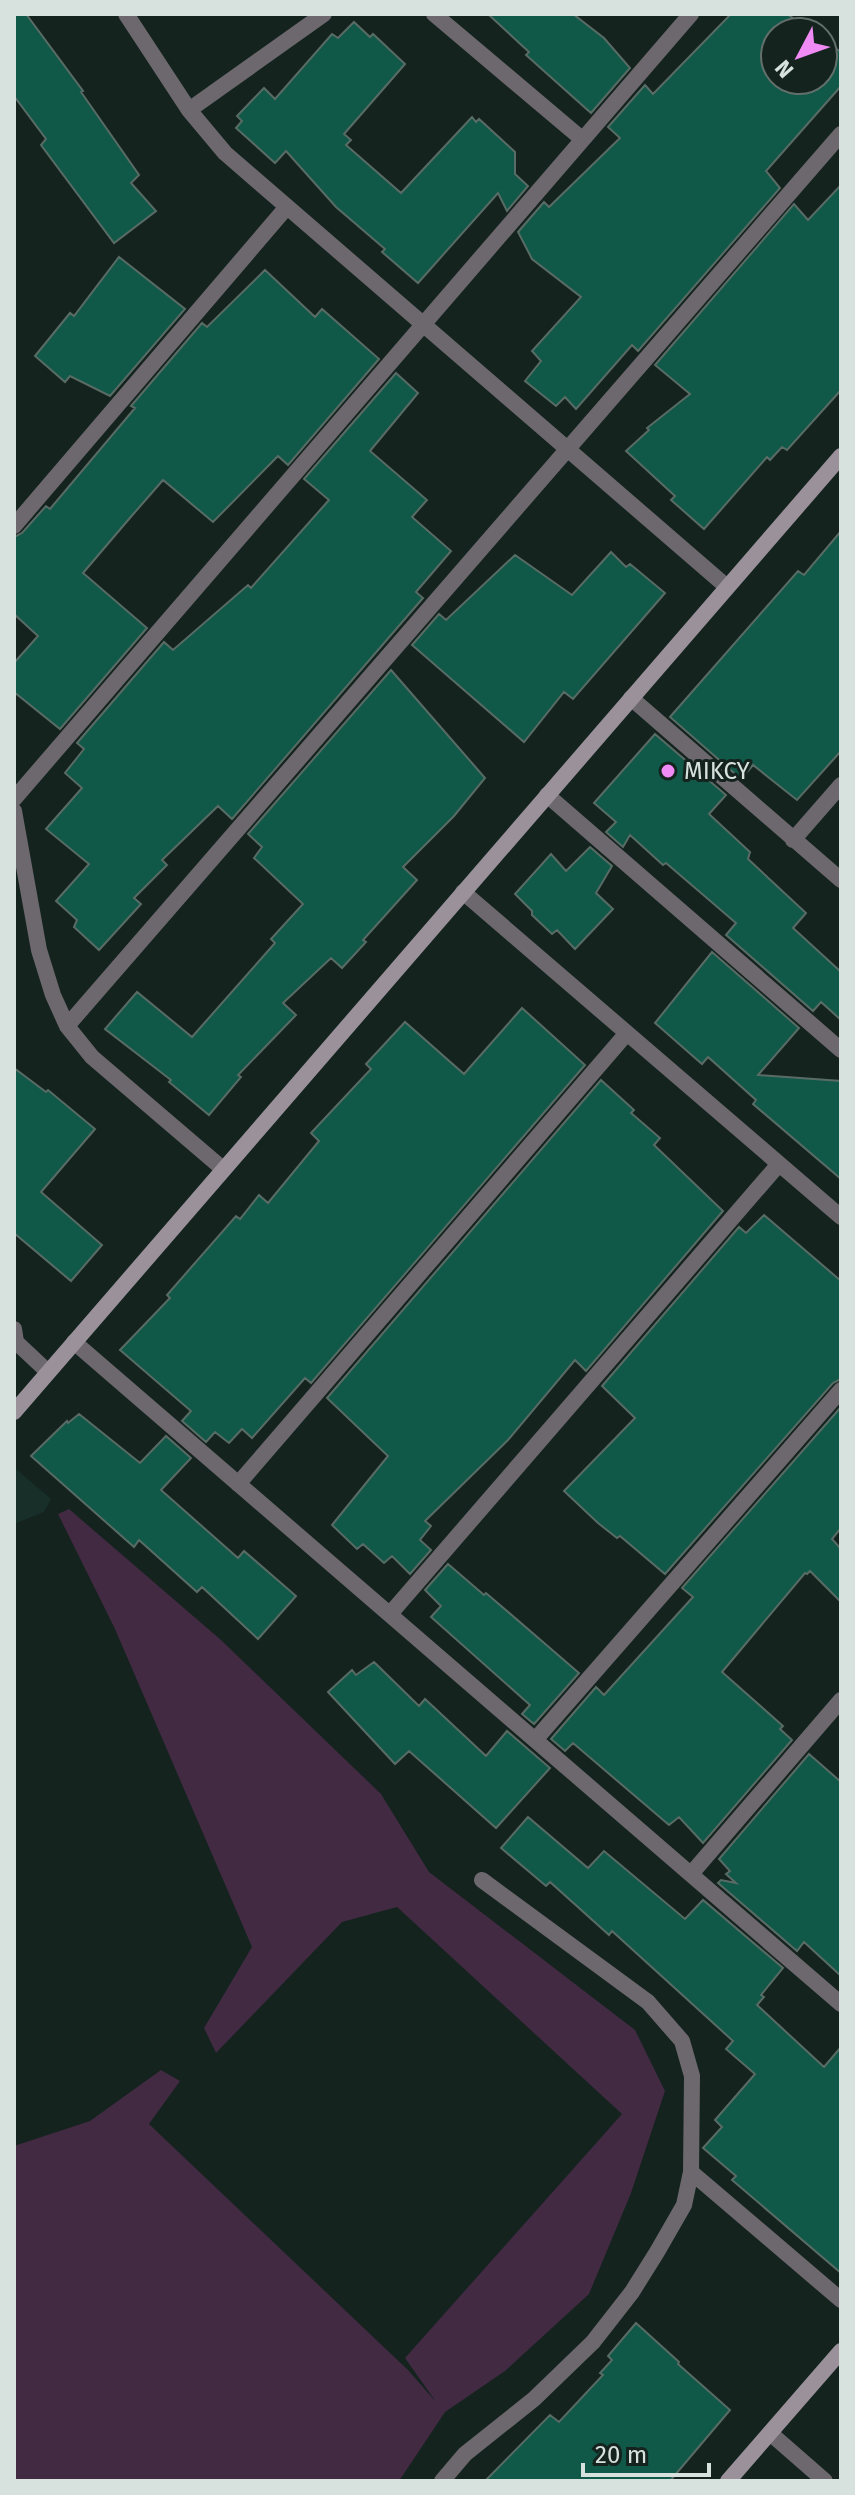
<svg xmlns="http://www.w3.org/2000/svg" width="855" height="2495" viewBox="0 0 855 2495" font-family="'Fira Sans',sans-serif">
<rect width="100%" height="100%" fill="#14231e"/>
<path fill="#172f28" d="M 15,1468 L 51,1499 L 44,1512 L 14,1524 Z"/>
<path fill="#412a42" d="M 69,1509 L 221,1640 L 381,1794 L 429,1872 L 635,2030 L 665,2091 L 631,2193 L 589,2294 L 505,2371 L 445,2412 L 399,2481 L 14,2481 L 14,2146 L 90,2121 L 161,2070 L 180,2081 L 149,2124 L 408,2370 L 436,2402 L 405,2358 L 622,2114 L 397,1907 L 342,1922 L 216,2053 L 204,2028 L 252,1947 L 115,1629 L 58,1514 Z"/>
<path fill="#105848" stroke="#596b65" stroke-width="2" d="M 14,14 L 26,14 L 83,91 L 81,92 L 139,175 L 131,183 L 156,211 L 114,243 L 41,145 L 46,139 L 14,96 Z
M 488,14 L 573,14 L 604,38 L 630,68 L 591,113 L 526,55 L 529,52 Z
M 731,14 L 787,14 L 813,32 L 775,32 L 775,80 L 823,80 L 823,40 L 841,52 L 841,86 L 766,171 L 780,188 L 638,351 L 632,345 L 576,409 L 565,397 L 556,406 L 525,381 L 541,361 L 532,351 L 581,297 L 532,259 L 518,232 L 544,202 L 549,207 L 620,138 L 608,127 L 645,85 L 653,94 Z
M 354,22 L 370,37 L 373,34 L 405,64 L 344,134 L 351,140 L 346,145 L 401,193 L 472,117 L 476,122 L 479,119 L 515,152 L 515,174 L 528,186 L 507,211 L 498,193 L 418,283 L 382,252 L 385,249 L 336,207 L 286,151 L 275,163 L 236,128 L 242,121 L 237,116 L 264,88 L 275,99 L 332,34 L 338,38 Z
M 841,185 L 841,390 L 787,450 L 782,447 L 770,460 L 767,457 L 704,529 L 671,500 L 675,496 L 626,451 L 649,430 L 647,428 L 690,394 L 655,365 L 794,204 L 808,220 Z
M 119,257 L 185,309 L 110,396 L 70,376 L 65,382 L 35,356 L 70,313 L 74,316 Z
M 265,270 L 315,317 L 322,309 L 379,359 L 288,465 L 278,456 L 213,522 L 163,480 L 129,519 L 83,573 L 147,628 L 60,729 L 14,692 L 14,663 L 38,636 L 14,614 L 14,537 L 22,533 L 46,506 L 50,509 L 135,408 L 131,406 L 202,323 L 207,327 Z
M 396,373 L 418,393 L 370,451 L 427,500 L 412,517 L 451,551 L 416,592 L 423,598 L 232,819 L 218,806 L 162,860 L 167,865 L 134,898 L 141,904 L 99,950 L 74,927 L 77,920 L 56,901 L 89,864 L 46,829 L 82,788 L 65,773 L 84,749 L 77,743 L 164,642 L 173,650 L 248,585 L 251,588 L 329,500 L 304,479 Z
M 841,531 L 841,751 L 797,800 L 753,765 L 741,779 L 670,717 L 798,571 L 804,575 Z
M 611,552 L 626,567 L 630,564 L 665,593 L 573,699 L 564,692 L 524,742 L 412,645 L 439,614 L 446,620 L 515,555 L 572,595 Z
M 391,670 L 485,778 L 454,816 L 403,867 L 417,880 L 363,940 L 366,942 L 342,968 L 331,958 L 283,1003 L 296,1015 L 238,1075 L 241,1077 L 209,1115 L 169,1082 L 171,1080 L 105,1029 L 137,992 L 192,1037 L 275,943 L 271,939 L 303,904 L 254,858 L 262,847 L 248,834 Z
M 655,734 L 726,795 L 709,814 L 750,852 L 748,859 L 806,913 L 793,928 L 841,972 L 841,1020 L 821,1002 L 813,1011 L 726,935 L 736,923 L 666,863 L 663,865 L 630,835 L 623,847 L 606,832 L 616,822 L 594,803 Z
M 590,847 L 612,866 L 596,893 L 613,909 L 575,949 L 557,930 L 552,934 L 532,915 L 532,911 L 515,894 L 551,854 L 566,871 Z
M 712,952 L 799,1028 L 758,1075 L 841,1081 L 841,1179 L 753,1104 L 756,1100 L 708,1057 L 702,1064 L 655,1023 Z
M 522,1008 L 585,1065 L 311,1383 L 305,1378 L 252,1438 L 242,1429 L 229,1443 L 215,1432 L 206,1442 L 182,1421 L 191,1411 L 120,1350 L 170,1298 L 167,1295 L 236,1216 L 240,1219 L 259,1195 L 268,1203 L 319,1141 L 311,1133 L 371,1069 L 366,1064 L 405,1022 L 464,1074 Z
M 14,1068 L 46,1092 L 48,1090 L 95,1129 L 41,1192 L 102,1245 L 71,1281 L 14,1233 Z
M 601,1080 L 634,1110 L 631,1113 L 660,1138 L 654,1145 L 723,1211 L 586,1371 L 575,1360 L 508,1440 L 425,1521 L 431,1526 L 420,1540 L 431,1550 L 410,1574 L 392,1556 L 384,1563 L 363,1544 L 357,1549 L 332,1525 L 388,1456 L 327,1398 Z
M 764,1215 L 841,1281 L 841,1379 L 833,1383 L 665,1574 L 620,1536 L 617,1538 L 598,1523 L 564,1491 L 635,1418 L 602,1386 L 739,1227 L 746,1233 Z
M 841,1407 L 841,1528 L 832,1539 L 841,1549 L 841,1602 L 810,1571 L 807,1574 L 805,1573 L 722,1672 L 783,1726 L 780,1729 L 792,1740 L 703,1843 L 679,1817 L 669,1825 L 573,1743 L 565,1751 L 551,1739 L 596,1687 L 604,1695 L 693,1597 L 682,1588 Z
M 79,1414 L 140,1463 L 166,1436 L 191,1458 L 161,1490 L 238,1558 L 244,1551 L 296,1596 L 258,1639 L 202,1587 L 197,1592 L 139,1540 L 134,1547 L 31,1456 L 67,1421 L 68,1423 Z
M 448,1564 L 484,1595 L 486,1593 L 579,1673 L 534,1724 L 522,1714 L 530,1705 L 431,1617 L 441,1606 L 425,1590 Z
M 374,1662 L 419,1706 L 425,1699 L 486,1756 L 507,1731 L 550,1768 L 496,1828 L 409,1751 L 395,1764 L 328,1692 L 352,1670 L 356,1675 Z
M 809,1754 L 841,1782 L 841,1976 L 804,1942 L 797,1951 L 718,1883 L 721,1880 L 736,1883 L 726,1874 L 730,1871 L 719,1859 Z
M 528,1817 L 588,1868 L 604,1851 L 685,1919 L 703,1900 L 783,1968 L 761,1995 L 764,1997 L 757,2005 L 824,2067 L 841,2047 L 841,2273 L 732,2180 L 736,2176 L 703,2148 L 722,2127 L 715,2120 L 755,2074 L 726,2049 L 733,2041 L 612,1931 L 609,1935 L 550,1882 L 546,1886 L 501,1848 Z
M 636,2323 L 679,2362 L 678,2364 L 730,2410 L 670,2481 L 485,2481 L 550,2415 L 559,2422 L 603,2375 L 600,2373 L 612,2360 L 608,2356 Z"/>
<g fill="none" stroke-linecap="round" stroke-linejoin="round">
<path stroke="#6d686d" stroke-width="16" d="M 126,14 L 189,110 L 225,153 L 727,587
M 434,14 L 582,139
M 189,110 L 324,14
M 14,526 L 286,208
M 631,698 L 841,880
M 547,795 L 841,1050
M 14,799 L 691,14
M 14,811 L 39,950 L 53,995 L 67,1026 L 92,1057 L 223,1169
M 793,840 L 841,785
M 463,892 L 841,1217
M 67,1026 L 841,134
M 14,1329 L 16,1342 L 48,1372
M 74,1342 L 841,2004
M 238,1484 L 627,1033
M 390,1614 L 779,1164
M 535,1740 L 841,1390
M 691,1874 L 841,1700
M 691,2172 L 841,2300
M 770,2433 L 825,2481
M 442,2481 L 465,2454 L 534,2399 L 593,2342 L 632,2292 L 657,2252 L 684,2205 L 691,2172 L 692,2076 L 682,2041 L 648,2002 L 482,1880"/>
<path stroke="#9a919a" stroke-width="16" d="M 14,1412 L 841,456
M 728,2481 L 841,2351"/>
</g>
<circle fill="#f08bf5" stroke="#14231e" stroke-width="3" cx="668" cy="771" r="8"/>
<g text-anchor="middle" stroke-width="6" stroke-linejoin="round" paint-order="stroke">
<g font-size="24" fill="#d7e1de" stroke="#14231e" text-anchor="start">
<text x="684" y="779">MIKCY</text>
</g>
</g>
<rect width="855" height="2495" fill="none" stroke="#d7e1de" stroke-width="32"/>
<g transform="translate(799 56) rotate(229)"><circle r="38" fill="#14231e" stroke="#626f6b" stroke-width="2"/>
<path d="M0-6L14 30L0 20L-14 30Z" fill="#f08bf5"/>
<text y="-12" font-size="22" font-weight="bold" text-anchor="middle" fill="#d7e1de">N</text>
</g>
<path d="M583 2463v12h126v-12" fill="none" stroke="#d7e1de" stroke-width="4"/>
<text x="595" y="2463" font-size="24" fill="#d7e1de" stroke="#14231e" stroke-width="6" paint-order="stroke">20 m</text>
</svg>
